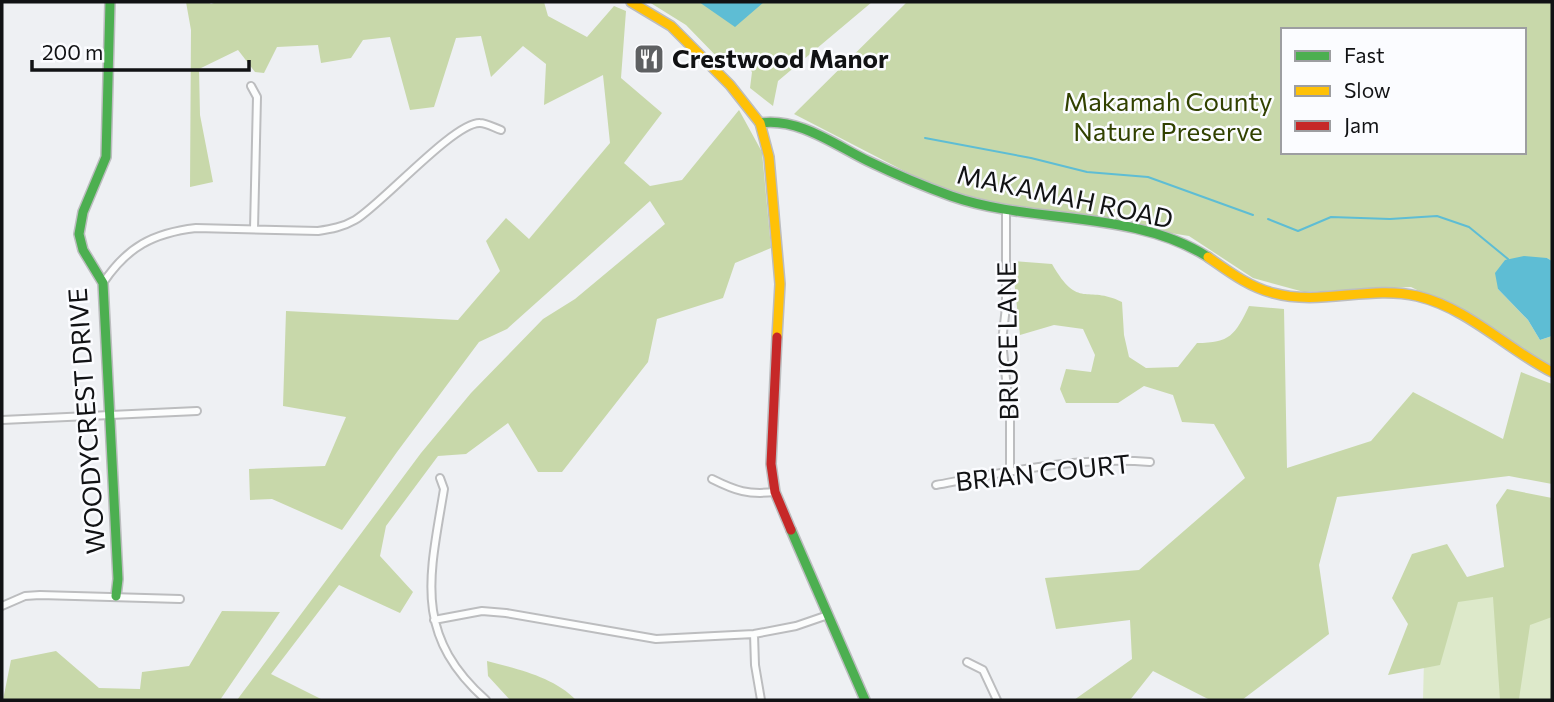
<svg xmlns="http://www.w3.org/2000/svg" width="1554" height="702" viewBox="0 0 1554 702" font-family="Commissioner,sans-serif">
<rect width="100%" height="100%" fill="#eef0f3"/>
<path fill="#dde9ca" d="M 1552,579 L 1552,700 L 1423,700 L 1424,659 L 1449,594 Z"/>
<path fill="#c8d8aa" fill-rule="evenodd" d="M 186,2 L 208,2 L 211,4 L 217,2 L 544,2 L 548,16 L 587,37 L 614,6 L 626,11 L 621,78 L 662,113 L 624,163 L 650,186 L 682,180 L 739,110 L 762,152 L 771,248 L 735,263 L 723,298 L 657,319 L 648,362 L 562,472 L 538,472 L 508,423 L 466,454 L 438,456 L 386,526 L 380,556 L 413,592 L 400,613 L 339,585 L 271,674 L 323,700 L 237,700 L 421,453 L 471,393 L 543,319 L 575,299 L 665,224 L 650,201 L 507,329 L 479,342 L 397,452 L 342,530 L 272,499 L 250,500 L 249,469 L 325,466 L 346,417 L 283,406 L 286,311 L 458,320 L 500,271 L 486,241 L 506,218 L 529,239 L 610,143 L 603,75 L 544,105 L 546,64 L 523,46 L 491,77 L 481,36 L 456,38 L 434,107 L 410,110 L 390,37 L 363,40 L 351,58 L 321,63 L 318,45 L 277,47 L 264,73 L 255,72 L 238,50 L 199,69 L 200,115 L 213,182 L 190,187 L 191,30 Z
M 649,2 L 872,2 L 778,81 L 773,106 L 750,88 L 752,72 L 734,51 L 721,61 L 686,25 Z
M 907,2 L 1552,2 L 1552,261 L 1547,258 L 1498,289 L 1528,320 L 1540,340 L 1552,336 L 1552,366 L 1539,360 L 1478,320 L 1411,287 L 1304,292 L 1253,278 L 1189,236 L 1027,210 L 937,188 L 794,114 ZM 1283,30 L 1524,30 L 1524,152 L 1283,152 Z
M 1012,261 L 1052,264 C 1079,311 1086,284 1122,302 L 1124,335 L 1129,357 L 1146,368 L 1178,367 L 1197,343 C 1230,343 1235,335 1249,306 L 1284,309 L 1287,468 L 1371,441 L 1413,392 L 1503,439 L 1521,372 L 1552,384 L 1552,484 L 1509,476 L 1337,497 L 1319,565 L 1329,634 L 1242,700 L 1210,700 L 1153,671 L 1130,700 L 1074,700 L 1132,659 L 1130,620 L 1056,629 L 1045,578 L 1139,570 L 1245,478 L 1214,424 L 1182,422 L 1173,395 L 1144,386 L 1118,403 L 1066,403 L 1060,389 L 1066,369 L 1091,372 L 1095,355 L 1083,329 L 1054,325 L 1020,335 Z
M 1507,489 L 1552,498 L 1552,617 L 1530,625 L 1519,699 L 1500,700 L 1493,597 L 1458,602 L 1440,665 L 1388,675 L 1408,624 L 1392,598 L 1412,554 L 1447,544 L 1467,577 L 1504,567 L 1496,505 Z
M 222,611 L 280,612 L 220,700 L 3,700 L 11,660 L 56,651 L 99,688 L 140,689 L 142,672 L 189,666 Z
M 487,661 C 517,669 554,677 576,700 L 510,700 L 488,676 Z"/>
<path fill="#5ebdd4" d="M 699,2 L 764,2 L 735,27 Z
M 1524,256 L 1547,258 L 1552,261 L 1552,336 L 1540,340 L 1528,320 L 1498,289 L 1495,273 L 1505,260 Z"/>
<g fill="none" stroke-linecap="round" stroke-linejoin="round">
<path stroke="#5ebdd4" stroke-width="2" d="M 925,138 L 1031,158 L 1087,172 L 1148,177 L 1253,215
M 1268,219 L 1298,231 L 1331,217 L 1390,219 L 1437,216 L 1469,227 L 1508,259"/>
<g stroke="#bcbdbf" stroke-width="10">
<path id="street" d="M 251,86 L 257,97 L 254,229
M 1006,210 L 1006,307 L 1002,341 L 1010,417 L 1010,471
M 103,283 C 127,247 153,233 196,228 L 318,231 C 331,229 343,227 355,220 C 382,204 454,122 480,123 C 486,123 495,128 501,130
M 2,420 L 197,411
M 440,478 L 444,489 C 430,575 412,634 486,700
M 712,479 C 736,491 748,495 775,492
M 936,485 C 1005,472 1080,456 1150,462
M 2,606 L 25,596 L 40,595 L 180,599
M 434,620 L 482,611 L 506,613 L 656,639 L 754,634 L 796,626 L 828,615
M 754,634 L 755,665 L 761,700
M 967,662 L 983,670 L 997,700"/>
</g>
<g stroke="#bcbdbf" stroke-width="12">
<path id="fast" d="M 110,2 L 106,157 L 83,212 L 79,234 L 83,250 L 103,283 L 118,579 L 116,596
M 760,123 C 798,117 835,145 868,161 C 895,174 923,186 951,196 C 1034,225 1132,209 1208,257
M 791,530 L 865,700"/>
</g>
<g stroke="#bcbdbf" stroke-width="12">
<path id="slow" d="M 631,2 L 671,26 L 730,85 L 760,123 L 769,157 L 780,284 L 777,337
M 1208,257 C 1228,271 1249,287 1273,293 C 1320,306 1370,285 1417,296 C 1468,308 1507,349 1552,372"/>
</g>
<g stroke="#bcbdbf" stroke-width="12">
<path id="jam" d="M 777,337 L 771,464 L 775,492 L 791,530"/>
</g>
<use href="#street" stroke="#fcfdfd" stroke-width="6"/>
<use href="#fast" stroke="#4caf50" stroke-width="9"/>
<use href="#slow" stroke="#ffc107" stroke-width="9"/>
<use href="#jam" stroke="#c62828" stroke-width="9"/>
</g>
<defs>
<g id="restaurant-square" transform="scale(1.575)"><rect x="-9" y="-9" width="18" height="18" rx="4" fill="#5e6062" stroke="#fbfcff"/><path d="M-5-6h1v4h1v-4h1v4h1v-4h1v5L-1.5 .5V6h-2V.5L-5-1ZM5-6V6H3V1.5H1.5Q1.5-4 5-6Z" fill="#fff"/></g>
</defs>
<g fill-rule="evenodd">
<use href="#restaurant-square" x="649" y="59"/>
</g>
<g text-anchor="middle" stroke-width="5" stroke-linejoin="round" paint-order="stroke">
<g font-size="26" font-weight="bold" fill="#111214" stroke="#fbfcff" text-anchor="start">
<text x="672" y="68">Crestwood Manor</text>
</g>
<g font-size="26" fill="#314100" stroke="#fbfcff">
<text x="1168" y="111">Makamah County<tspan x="1168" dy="30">Nature Preserve</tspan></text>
</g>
<g font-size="26" fill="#111214" stroke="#fbfcff">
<text transform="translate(1065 197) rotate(12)" y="9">MAKAMAH ROAD</text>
<text transform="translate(1008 341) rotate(-91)" y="9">BRUCE LANE</text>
<text transform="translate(87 421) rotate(-94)" y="9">WOODYCREST DRIVE</text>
<text transform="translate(1043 473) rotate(-6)" y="9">BRIAN COURT</text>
</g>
</g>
<rect width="1554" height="702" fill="none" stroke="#111214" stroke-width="7"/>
<rect x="1281" y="28" width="245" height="126" fill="#fbfcff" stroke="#9d9ea1" stroke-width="2"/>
<rect x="1295" y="51" width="35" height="10" fill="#4caf50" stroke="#9d9ea1" stroke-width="2"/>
<text x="1344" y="63" font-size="21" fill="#111214">Fast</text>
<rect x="1295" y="86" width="35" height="10" fill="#ffc107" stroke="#9d9ea1" stroke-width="2"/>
<text x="1344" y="98" font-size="21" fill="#111214">Slow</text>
<rect x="1295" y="121" width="35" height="10" fill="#c62828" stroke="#9d9ea1" stroke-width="2"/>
<text x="1344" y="133" font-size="21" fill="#111214">Jam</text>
<path d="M32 60v10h217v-10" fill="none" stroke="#111214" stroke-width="3.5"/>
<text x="42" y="60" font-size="21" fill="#111214" stroke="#fbfcff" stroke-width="5" paint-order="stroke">200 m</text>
</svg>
